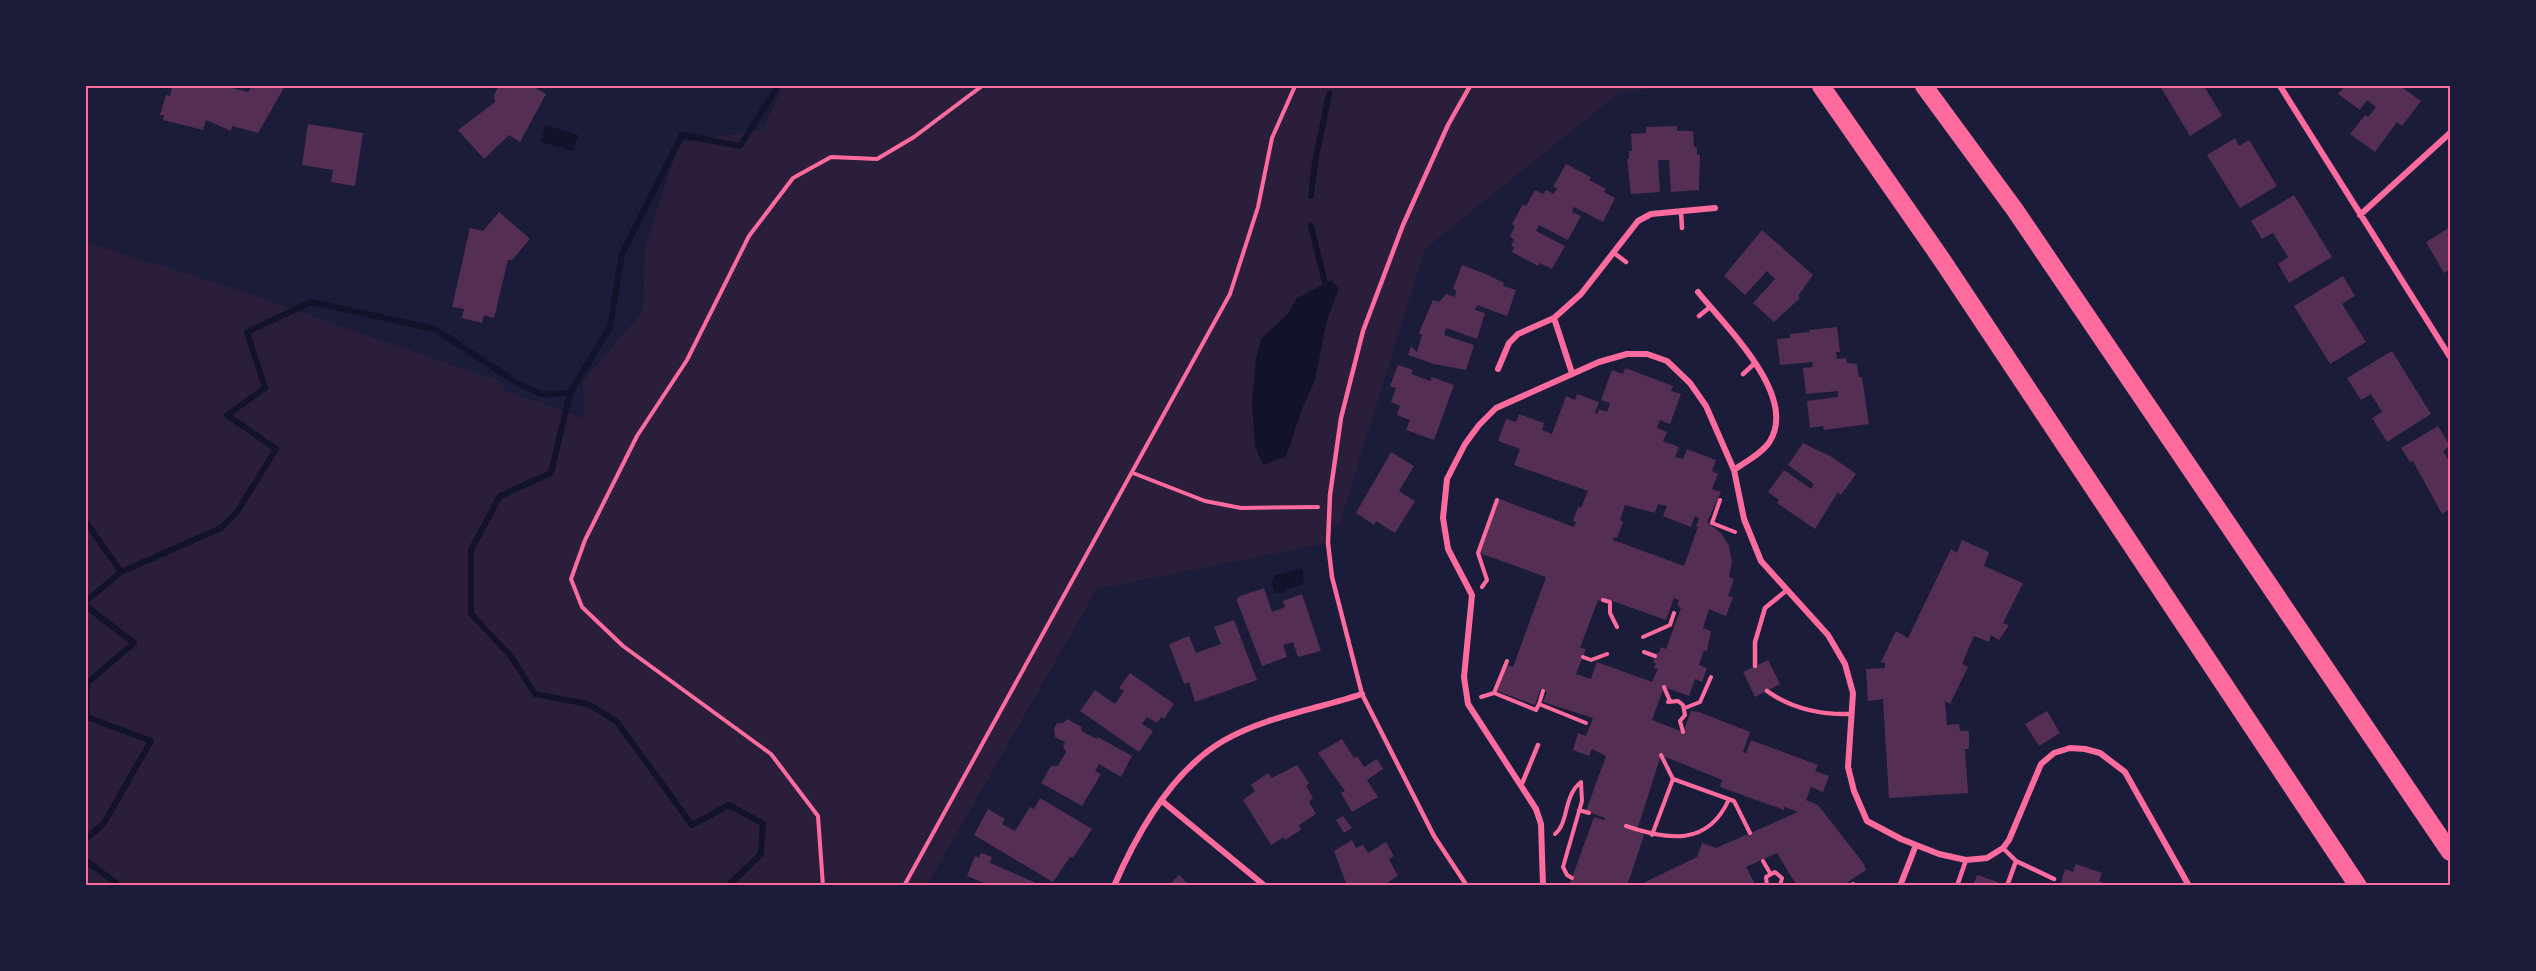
<svg xmlns="http://www.w3.org/2000/svg" width="2536" height="971" viewBox="0 0 2536 971" font-family="Inter,sans-serif">
<rect width="100%" height="100%" fill="#1b1b3a"/>
<path fill="#2a1e3b" d="M 783,86 L 1670,86 L 1619,93 L 1425,249 L 1339,526 L 1327,528 L 1328,543 L 1097,589 L 927,885 L 86,885 L 86,242 L 235,289 L 504,383 L 504,390 L 584,418 L 583,381 L 643,311 L 645,247 L 679,143 L 763,129 Z"/>
<path fill="#12122b" d="M 545,125 L 578,135 L 573,151 L 541,142 Z
M 1331,280 L 1339,289 L 1327,320 L 1315,380 L 1302,409 L 1286,457 L 1263,465 L 1255,446 L 1252,403 L 1256,358 L 1261,339 L 1288,314 L 1296,299 Z
M 1302,568 L 1304,584 L 1286,589 L 1284,592 L 1275,593 L 1272,583 L 1274,576 Z"/>
<g fill="none" stroke-linecap="round" stroke-linejoin="round">
<path stroke="#12122b" stroke-width="6" d="M 1311,196 L 1315,162 L 1329,94
M 1311,226 L 1325,283
M 86,522 L 121,572
M 86,601 L 121,572 L 221,528 L 237,512 L 276,449 L 227,415 L 265,388 L 247,332 L 311,302 L 435,329 L 517,383 L 541,394 L 570,393
M 86,606 L 134,643 L 87,683 L 87,717 L 151,741 L 104,823 L 86,839
M 86,861 L 120,886
M 728,886 L 761,854 L 763,824 L 729,805 L 692,825 L 617,722 L 588,704 L 535,694 L 510,655 L 471,614 L 471,550 L 500,496 L 551,473 L 570,393 L 610,327 L 622,254 L 682,135 L 740,146 L 778,86"/>
</g>
<path fill="#542f53" fill-rule="evenodd" d="M 164,86 L 224,86 L 248,92 L 252,86 L 285,86 L 258,133 L 232,126 L 231,131 L 206,120 L 203,130 L 163,120 L 164,115 L 160,115 L 166,95 L 170,96 L 172,88 Z
M 499,86 L 532,86 L 546,94 L 520,142 L 509,135 L 484,159 L 458,130 L 495,102 L 494,95 Z
M 2160,86 L 2204,86 L 2222,116 L 2190,136 Z
M 2345,86 L 2400,86 L 2421,101 L 2402,126 L 2397,122 L 2375,152 L 2350,134 L 2365,115 L 2368,117 L 2376,107 L 2367,100 L 2360,110 L 2338,94 Z
M 308,124 L 363,133 L 355,186 L 331,182 L 333,170 L 302,165 Z
M 1677,126 L 1677,131 L 1693,131 L 1694,147 L 1697,147 L 1697,155 L 1700,155 L 1699,190 L 1671,192 L 1669,160 L 1658,160 L 1660,192 L 1631,194 L 1627,159 L 1629,159 L 1629,151 L 1632,151 L 1631,134 L 1646,133 L 1646,127 Z
M 2235,138 L 2239,146 L 2249,140 L 2277,186 L 2240,208 L 2207,155 Z
M 1566,164 L 1591,177 L 1589,180 L 1606,189 L 1604,192 L 1615,198 L 1603,222 L 1574,207 L 1572,212 L 1581,216 L 1568,240 L 1539,225 L 1536,231 L 1565,246 L 1552,269 L 1540,263 L 1538,266 L 1512,252 L 1514,247 L 1511,246 L 1514,240 L 1510,236 L 1515,226 L 1512,224 L 1523,204 L 1526,206 L 1535,190 L 1543,194 L 1546,190 L 1554,194 L 1557,188 L 1553,187 Z
M 2294,195 L 2332,257 L 2289,283 L 2278,264 L 2288,257 L 2273,233 L 2262,239 L 2251,221 Z
M 499,212 L 530,239 L 512,260 L 508,260 L 494,318 L 484,315 L 482,323 L 462,318 L 464,309 L 452,307 L 470,228 L 483,231 Z
M 2450,227 L 2450,269 L 2444,273 L 2426,242 Z
M 1762,230 L 1813,275 L 1798,296 L 1800,298 L 1774,322 L 1753,303 L 1775,279 L 1767,271 L 1745,295 L 1724,276 Z
M 1462,265 L 1488,275 L 1504,283 L 1503,286 L 1516,290 L 1507,316 L 1477,305 L 1475,310 L 1485,313 L 1477,339 L 1446,328 L 1444,335 L 1474,345 L 1466,370 L 1434,364 L 1408,355 L 1411,346 L 1417,352 L 1422,335 L 1419,333 L 1433,300 L 1439,302 L 1446,294 L 1455,297 L 1456,290 L 1453,289 Z
M 2343,276 L 2355,296 L 2342,304 L 2366,342 L 2330,364 L 2294,306 Z
M 1837,327 L 1840,352 L 1836,352 L 1837,359 L 1846,358 L 1847,363 L 1857,364 L 1859,377 L 1862,377 L 1869,424 L 1824,430 L 1823,426 L 1810,428 L 1807,401 L 1838,397 L 1838,391 L 1806,394 L 1803,368 L 1813,367 L 1812,362 L 1780,365 L 1777,339 L 1790,338 L 1790,334 L 1809,332 L 1809,330 Z
M 2392,351 L 2431,414 L 2387,442 L 2372,418 L 2382,412 L 2371,394 L 2361,400 L 2347,378 Z
M 1398,365 L 1413,370 L 1411,374 L 1430,381 L 1432,377 L 1454,385 L 1434,440 L 1406,430 L 1410,420 L 1397,415 L 1400,406 L 1391,402 L 1396,388 L 1390,386 Z
M 1625,368 L 1673,386 L 1671,391 L 1681,394 L 1670,424 L 1660,420 L 1657,428 L 1667,432 L 1663,441 L 1679,447 L 1675,457 L 1683,459 L 1687,449 L 1716,460 L 1712,471 L 1718,474 L 1712,489 L 1721,492 L 1707,522 L 1721,533 L 1729,546 L 1732,562 L 1729,577 L 1734,579 L 1728,596 L 1733,597 L 1726,616 L 1709,609 L 1703,628 L 1711,631 L 1707,651 L 1704,650 L 1699,665 L 1707,668 L 1702,682 L 1695,679 L 1689,696 L 1664,687 L 1652,720 L 1683,732 L 1691,711 L 1699,712 L 1750,732 L 1743,752 L 1746,753 L 1751,740 L 1818,765 L 1815,771 L 1829,776 L 1823,792 L 1811,787 L 1806,800 L 1818,805 L 1864,864 L 1866,870 L 1848,882 L 1851,886 L 1797,886 L 1777,853 L 1746,867 L 1756,886 L 1637,886 L 1697,857 L 1702,843 L 1716,848 L 1798,812 L 1784,807 L 1784,810 L 1720,787 L 1722,780 L 1661,755 L 1640,821 L 1637,829 L 1626,826 L 1644,835 L 1627,886 L 1569,886 L 1594,817 L 1604,820 L 1605,818 L 1586,811 L 1606,756 L 1592,749 L 1589,756 L 1573,750 L 1578,733 L 1586,736 L 1593,718 L 1543,702 L 1547,692 L 1540,690 L 1535,705 L 1497,691 L 1507,665 L 1513,667 L 1546,577 L 1479,553 L 1499,499 L 1574,527 L 1576,522 L 1573,521 L 1578,507 L 1581,508 L 1588,491 L 1514,465 L 1520,449 L 1498,441 L 1506,419 L 1516,422 L 1519,414 L 1544,423 L 1542,430 L 1552,434 L 1566,396 L 1575,400 L 1577,394 L 1599,402 L 1595,413 L 1597,414 L 1599,409 L 1607,412 L 1610,403 L 1601,400 L 1612,370 L 1623,374 ZM 1658,504 L 1667,506 L 1663,516 L 1691,527 L 1695,516 L 1699,518 L 1696,527 L 1698,527 L 1684,566 L 1613,540 L 1613,537 L 1617,538 L 1623,522 L 1620,520 L 1625,505 L 1655,513 ZM 1604,598 L 1666,620 L 1674,598 L 1679,600 L 1677,605 L 1681,608 L 1666,649 L 1661,647 L 1659,653 L 1657,652 L 1653,663 L 1656,663 L 1654,668 L 1658,669 L 1652,682 L 1597,662 L 1591,679 L 1576,674 L 1586,649 L 1580,648 L 1598,600 L 1603,602 Z
M 2438,426 L 2450,446 L 2443,451 L 2450,463 L 2450,509 L 2442,514 L 2413,461 L 2410,462 L 2401,448 Z
M 1803,443 L 1832,457 L 1856,474 L 1841,495 L 1838,492 L 1815,529 L 1777,503 L 1779,500 L 1768,492 L 1784,470 L 1811,489 L 1814,484 L 1788,465 Z
M 1391,452 L 1414,466 L 1399,491 L 1415,501 L 1395,533 L 1376,521 L 1374,525 L 1356,513 Z
M 1962,540 L 1989,552 L 1984,566 L 2023,583 L 2003,623 L 2009,625 L 1999,640 L 1991,635 L 1989,642 L 1974,636 L 1962,664 L 1968,667 L 1950,704 L 1945,701 L 1947,725 L 1959,724 L 1960,731 L 1969,731 L 1969,749 L 1965,749 L 1968,793 L 1889,798 L 1883,699 L 1868,701 L 1866,669 L 1885,668 L 1885,663 L 1881,662 L 1896,631 L 1908,638 L 1951,549 L 1957,553 Z
M 1264,588 L 1272,612 L 1285,607 L 1283,601 L 1302,594 L 1321,651 L 1298,657 L 1293,642 L 1283,645 L 1287,657 L 1262,666 L 1237,601 L 1238,597 Z
M 1234,620 L 1257,680 L 1195,702 L 1189,682 L 1184,684 L 1169,644 L 1189,636 L 1196,653 L 1221,644 L 1214,627 Z
M 1768,660 L 1780,684 L 1755,697 L 1743,672 Z
M 1130,673 L 1174,704 L 1164,719 L 1161,717 L 1157,723 L 1147,717 L 1142,724 L 1153,731 L 1139,752 L 1080,711 L 1095,690 L 1115,704 L 1124,691 L 1119,688 Z
M 2047,711 L 2060,733 L 2039,746 L 2025,724 Z
M 1067,719 L 1082,727 L 1081,730 L 1085,733 L 1097,739 L 1098,737 L 1132,756 L 1121,777 L 1099,764 L 1095,771 L 1101,774 L 1082,806 L 1041,783 L 1051,766 L 1058,766 L 1066,752 L 1063,746 L 1065,742 L 1055,737 L 1054,729 L 1057,723 L 1063,723 Z
M 1342,739 L 1354,758 L 1357,756 L 1364,767 L 1377,759 L 1383,769 L 1367,780 L 1378,797 L 1352,812 L 1341,793 L 1345,791 L 1318,753 Z
M 1297,765 L 1309,783 L 1306,786 L 1313,798 L 1309,802 L 1316,814 L 1299,825 L 1301,830 L 1285,840 L 1284,837 L 1271,845 L 1243,800 L 1255,791 L 1251,785 L 1268,773 L 1272,778 Z
M 1040,798 L 1092,829 L 1073,858 L 1070,857 L 1053,882 L 974,835 L 988,809 L 1005,819 L 1002,824 L 1015,831 L 1030,807 L 1034,809 Z
M 1343,816 L 1352,828 L 1344,833 L 1336,820 Z
M 1352,840 L 1356,848 L 1363,845 L 1368,853 L 1386,842 L 1394,856 L 1389,859 L 1398,876 L 1382,886 L 1347,886 L 1334,851 Z
M 981,853 L 992,857 L 990,863 L 1034,882 L 1033,886 L 983,886 L 984,883 L 967,876 L 975,856 L 979,858 Z
M 2076,864 L 2102,873 L 2099,881 L 2110,886 L 2060,886 L 2065,869 L 2073,872 Z
M 1179,875 L 1190,886 L 1168,886 Z
M 1977,875 L 1998,882 L 1997,886 L 1973,886 Z"/>
<g fill="none" stroke-linecap="round" stroke-linejoin="round">
<path stroke="#ff6b9d" stroke-width="4" d="M 1133,473 L 1205,501 L 1241,508 L 1318,507
M 1720,500 L 1712,523 L 1735,532
M 1482,587 L 1487,580 L 1478,553 L 1497,500
M 1603,600 L 1610,602 L 1610,613 L 1617,627
M 1643,637 L 1670,625 L 1674,613
M 1644,652 L 1655,656
M 1583,657 L 1591,660 L 1607,654
M 1507,661 L 1494,693 L 1536,710 L 1539,704 L 1586,723
M 1664,687 L 1670,701
M 1481,697 L 1494,693
M 1668,702 L 1678,701 L 1683,705 L 1685,715 L 1680,721 L 1683,732
M 1539,704 L 1543,691
M 1685,708 L 1700,702 L 1711,677
M 1673,779 L 1734,801 L 1750,833
M 1579,810 L 1589,813
M 1626,826 C 1667,840 1708,847 1729,799
M 1555,834 C 1569,823 1563,796 1581,782 L 1582,801 L 1563,867 L 1567,875 L 1572,878
M 1652,835 L 1673,779 L 1661,755
M 1763,861 L 1770,873
M 823,886 L 818,816 L 771,754 L 623,646 L 582,607 L 571,579 L 585,540 L 637,436 L 687,360 L 749,236 L 793,178 L 831,157 L 877,159 L 914,137 L 982,86
M 904,886 L 1230,294 L 1258,207 L 1272,138 L 1295,86
M 1767,886 L 1766,877 L 1775,872 L 1782,878 L 1780,886
M 1853,886 L 1853,884"/>
<path stroke="#ff6b9d" stroke-width="4.5" d="M 1681,212 L 1682,228
M 1614,253 L 1626,262
M 1699,316 L 1710,307
M 1743,374 L 1754,364
M 1755,666 L 1755,642 L 1765,608 L 1787,590
M 1767,691 C 1792,709 1822,715 1852,714
M 1521,786 L 1538,745
M 2003,848 L 2016,861 L 2054,879
M 1467,886 L 1434,836 L 1362,694 L 1332,577 L 1328,543 L 1330,495 L 1341,418 L 1363,331 L 1403,225 L 1448,125 L 1470,86
M 1957,886 L 1966,860
M 2007,886 L 2016,861"/>
<path stroke="#ff6b9d" stroke-width="6" d="M 2280,86 L 2450,357
M 2360,215 L 2450,133
M 1698,292 C 1725,326 1798,395 1770,441 C 1763,453 1745,462 1734,470
M 1554,318 L 1572,373
M 1498,369 L 1509,343 L 1518,334 L 1554,318 L 1581,294 L 1638,221 L 1651,214 L 1715,208
M 1162,801 L 1265,886
M 1114,886 C 1137,833 1172,771 1223,741 C 1264,717 1317,709 1362,694
M 1543,886 L 1541,824 L 1536,809 L 1468,704 L 1464,677 L 1472,595 L 1448,549 L 1443,518 L 1447,479 L 1465,444 L 1479,425 L 1496,408 L 1599,362 L 1627,354 L 1647,354 L 1667,361 L 1690,383 L 1706,406 L 1734,470 L 1744,519 L 1761,561 L 1828,635 L 1845,664 L 1853,693 L 1848,767 L 1854,791 L 1867,821 L 1901,839 L 1939,854 L 1966,860 L 1987,858 L 2003,848 L 2009,840 L 2041,764 L 2054,753 L 2070,748 L 2085,749 L 2100,753 L 2125,772 L 2189,886
M 1900,886 L 1916,845"/>
<path stroke="#ff6b9d" stroke-width="18" d="M 1821,86 L 1942,260 L 2358,886
M 1924,86 L 2015,210 L 2450,852"/>
</g>
<rect width="2536" height="971" fill="none" stroke="#1b1b3a" stroke-width="174"/>
<rect x="87" y="87" width="2362" height="797" fill="none" stroke="#ff6b9d" stroke-width="2"/>
</svg>
